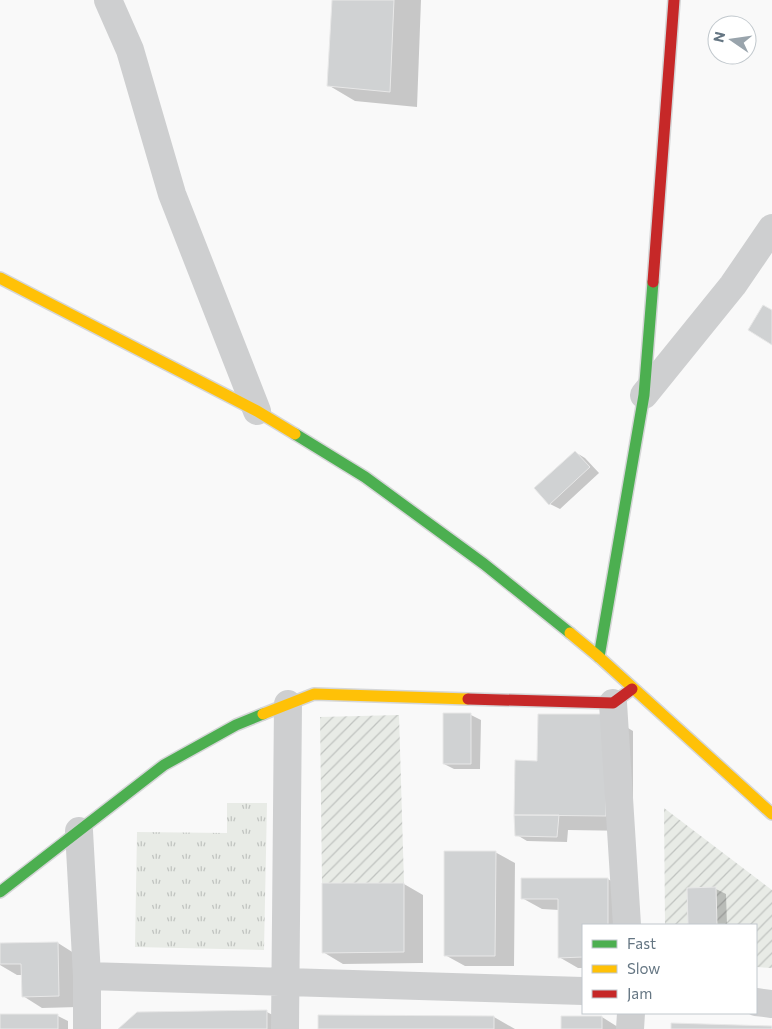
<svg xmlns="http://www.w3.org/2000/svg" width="772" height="1029" viewBox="0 0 772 1029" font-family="Commissioner,sans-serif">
<defs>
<pattern id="grass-tufts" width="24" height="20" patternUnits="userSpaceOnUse" patternTransform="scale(1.25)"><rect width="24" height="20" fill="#e8ebe6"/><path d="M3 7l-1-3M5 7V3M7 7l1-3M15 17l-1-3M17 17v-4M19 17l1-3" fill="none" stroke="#c0c3c0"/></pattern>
<pattern id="garden-furrows" width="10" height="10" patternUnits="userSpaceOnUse" patternTransform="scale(1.25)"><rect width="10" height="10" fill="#e8ebe6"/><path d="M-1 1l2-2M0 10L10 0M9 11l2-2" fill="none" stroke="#c0c3c0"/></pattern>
</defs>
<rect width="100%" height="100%" fill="#f9f9f9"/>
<path fill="url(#grass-tufts)" d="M 227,803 L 267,803 L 264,950 L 135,947 L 137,832 L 227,833 Z"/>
<path fill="url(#garden-furrows)" d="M 399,715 L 404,883 L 322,883 L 320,717 Z
M 664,808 L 772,890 L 772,968 L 756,967 L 756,925 L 665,925 Z"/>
<path fill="#0003" d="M 333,0 L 421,0 L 417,107 L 355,101 L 328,85 Z
M 575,452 L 585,458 L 599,473 L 560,509 L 550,504 Z
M 444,715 L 471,715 L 481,720 L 480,769 L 454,769 L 444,764 Z
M 606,715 L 633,731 L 633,831 L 568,830 L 567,842 L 527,841 L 517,835 Z
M 495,852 L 515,863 L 514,966 L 465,966 L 445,955 Z
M 608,879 L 627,891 L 627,925 L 583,925 L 583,968 L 578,968 L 559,957 L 559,910 L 542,909 L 522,898 Z
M 404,884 L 423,895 L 423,963 L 343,964 L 323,952 Z
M 689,889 L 716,889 L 726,894 L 727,925 L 689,925 Z
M 58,943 L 77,955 L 78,1007 L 42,1008 L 23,996 L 23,975 L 17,975 L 0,965 L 0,944 Z
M 267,1012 L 295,1027 L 295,1029 L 120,1029 L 138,1013 Z
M 58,1016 L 68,1021 L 68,1029 L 1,1029 Z
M 494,1017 L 515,1029 L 320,1029 Z
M 602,1017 L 621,1029 L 562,1029 Z"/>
<path fill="#d0d2d3" stroke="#e8e8e8" d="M 332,0 L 394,0 L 390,92 L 327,86 Z
M 763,305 L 772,310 L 772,345 L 748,330 Z
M 575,451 L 590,467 L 549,505 L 534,488 Z
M 443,713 L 471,713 L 471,764 L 443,764 Z
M 538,714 L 606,714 L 606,816 L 514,815 L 515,760 L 537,761 Z
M 514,815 L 559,815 L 557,837 L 515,836 Z
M 444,851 L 496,851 L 495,956 L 444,956 Z
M 521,878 L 608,878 L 608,925 L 583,925 L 583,957 L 558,958 L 558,899 L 521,899 Z
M 322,883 L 404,883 L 404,952 L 322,953 Z
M 716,887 L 717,925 L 688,925 L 687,888 Z
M 58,942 L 59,996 L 22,997 L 21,964 L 0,964 L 0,943 Z
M 267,1010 L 267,1029 L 118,1029 L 137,1012 Z
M 0,1014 L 58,1014 L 58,1029 L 0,1029 Z
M 318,1015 L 494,1016 L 494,1029 L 318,1029 Z
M 561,1016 L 602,1016 L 602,1029 L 561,1029 Z
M 671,1023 L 772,1026 L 772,1029 L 671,1029 Z"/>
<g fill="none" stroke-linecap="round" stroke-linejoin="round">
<g stroke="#d5d6d7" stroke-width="14">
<path id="fast" d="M 295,434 L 365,477 L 484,564 L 570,633
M 599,657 L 644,395 L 653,282
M 0,892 L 164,765 L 236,725 L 263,714"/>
</g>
<g stroke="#d5d6d7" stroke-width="14">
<path id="slow" d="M 0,278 L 257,411 L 295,434
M 570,633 L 599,657 L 772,814
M 263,714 L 314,694 L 468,699"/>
</g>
<g stroke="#d5d6d7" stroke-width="14">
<path id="jam" d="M 653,282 L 674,0
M 468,699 L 613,703 L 632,689"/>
</g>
<path stroke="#cecfd0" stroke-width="28" d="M 108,0 L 130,50 L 172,194 L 257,411
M 644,395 L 733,285 L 772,228
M 613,703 L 627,925
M 79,831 L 87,976 L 87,1029
M 87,976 L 583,991
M 756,1002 L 772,1004
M 285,1029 L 288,704
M 630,1029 L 631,1013"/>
<use href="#fast" stroke="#4caf50" stroke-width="11"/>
<use href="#slow" stroke="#ffc107" stroke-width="11"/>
<use href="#jam" stroke="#c62828" stroke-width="11"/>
</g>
<rect x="582" y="924" width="175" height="90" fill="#ffffff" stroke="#c1c8cd"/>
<rect x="592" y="940" width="25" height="8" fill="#4caf50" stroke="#c1c8cd"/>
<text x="627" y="949" font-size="15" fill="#657683">Fast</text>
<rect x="592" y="965" width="25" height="8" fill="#ffc107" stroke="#c1c8cd"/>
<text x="627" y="974" font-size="15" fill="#657683">Slow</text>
<rect x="592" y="990" width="25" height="8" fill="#c62828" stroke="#c1c8cd"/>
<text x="627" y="999" font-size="15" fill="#657683">Jam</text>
<g transform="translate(732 40) rotate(283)"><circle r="24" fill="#ffffff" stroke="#c1c8cd"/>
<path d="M0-4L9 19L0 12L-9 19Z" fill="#99a4ac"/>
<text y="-8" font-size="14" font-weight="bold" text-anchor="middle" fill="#657683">N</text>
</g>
</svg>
